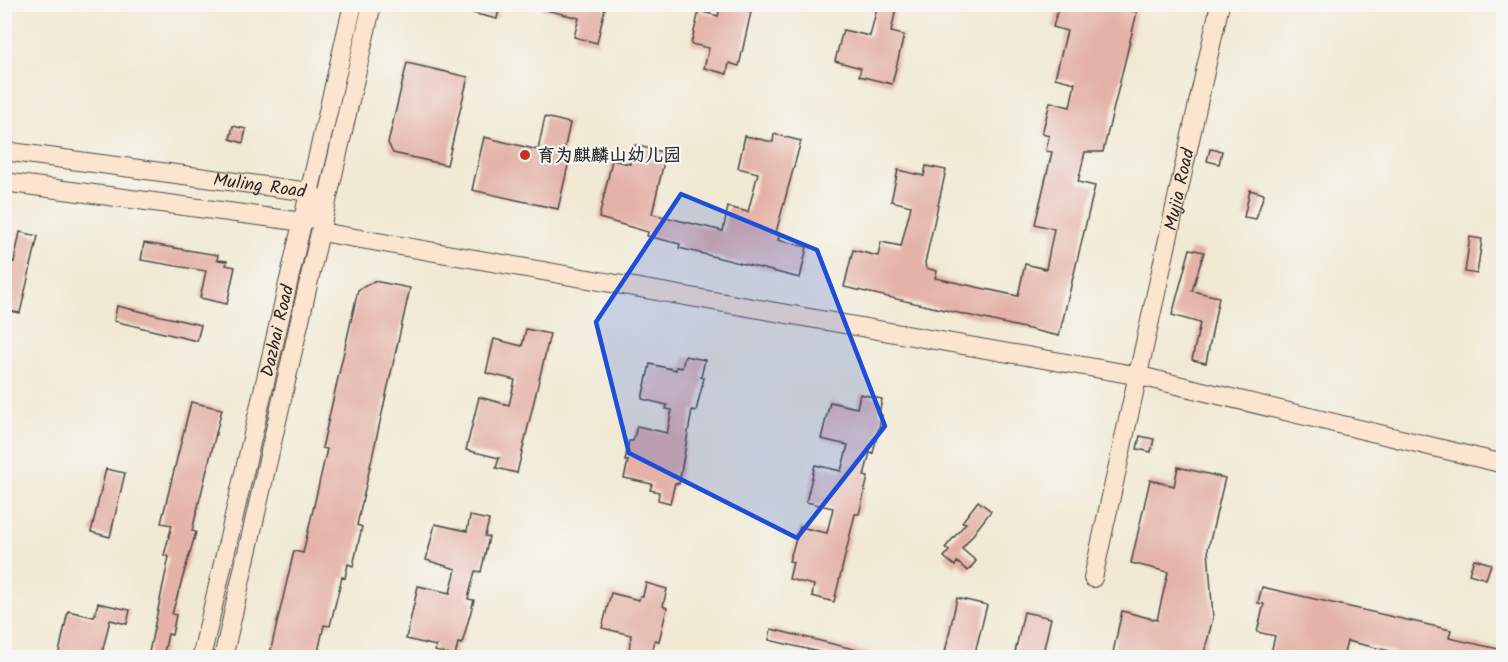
<svg xmlns="http://www.w3.org/2000/svg" width="1508" height="662" viewBox="0 0 1508 662" font-family="Kalam,'LXGW WenKai TC',sans-serif">
<rect width="100%" height="100%" fill="#f6f6f2"/>
<filter id="ink" filterUnits="userSpaceOnUse"><feTurbulence type="fractalNoise" baseFrequency=".0167" numOctaves="2"/><feDisplacementMap in="SourceGraphic" scale="12" xChannelSelector="R" yChannelSelector="G"/><feConvolveMatrix kernelMatrix="1 2 1 2 8 2 1 2 1" color-interpolation-filters="sRGB"/></filter>
<filter id="wash" filterUnits="userSpaceOnUse"><feTurbulence type="fractalNoise" baseFrequency=".008" numOctaves="4" result="noise"/><feDisplacementMap in="SourceGraphic" scale="24" xChannelSelector="R" yChannelSelector="G"/><feGaussianBlur stdDeviation="1.35" result="paint"/><feColorMatrix in="noise" values="0 0 0 0 0 0 0 0 0 0 0 0 0 0 0 0 0 1.4 0 .05"/><feComposite in="paint" operator="in"/></filter>
<g filter="url(#wash)">
<rect width="100%" height="100%" fill="#f1e9d4"/>
<g id="blocks">
<path fill="#e4b2a8" d="M 457,4 L 500,4 L 497,19 L 456,9 Z
M 543,4 L 606,4 L 597,43 L 574,37 L 579,18 L 542,9 Z
M 721,4 L 743,4 L 742,10 L 751,12 L 739,66 L 729,63 L 727,74 L 704,68 L 709,48 L 691,44 L 699,11 L 718,16 Z
M 878,4 L 897,4 L 891,32 L 904,35 L 892,84 L 859,76 L 861,68 L 835,61 L 843,30 L 870,36 Z
M 1059,4 L 1104,4 L 1137,12 L 1103,152 L 1085,152 L 1078,182 L 1095,186 L 1059,336 L 844,287 L 853,250 L 878,256 L 881,242 L 901,246 L 911,206 L 891,201 L 898,170 L 924,176 L 926,166 L 946,170 L 925,263 L 926,268 L 937,271 L 935,278 L 1018,296 L 1025,264 L 1046,269 L 1054,229 L 1035,224 L 1052,152 L 1046,151 L 1049,136 L 1042,134 L 1050,102 L 1070,107 L 1075,83 L 1055,78 L 1067,31 L 1053,27 Z
M 407,63 L 468,77 L 447,165 L 393,153 L 388,143 Z
M 545,117 L 570,123 L 563,156 L 570,157 L 558,209 L 472,190 L 484,137 L 538,150 Z
M 233,126 L 246,129 L 243,143 L 230,139 Z
M 774,134 L 801,141 L 776,232 L 780,234 L 778,240 L 807,247 L 800,278 L 679,248 L 680,244 L 647,236 L 648,232 L 599,218 L 612,160 L 630,164 L 635,145 L 666,153 L 652,214 L 723,231 L 728,207 L 748,212 L 758,173 L 738,168 L 745,136 L 773,142 Z
M 1210,149 L 1222,151 L 1219,164 L 1207,161 Z
M 1250,190 L 1264,194 L 1256,219 L 1244,217 Z
M 20,232 L 38,236 L 20,313 L 4,310 L 4,260 L 14,262 Z
M 1470,237 L 1482,239 L 1477,274 L 1465,272 Z
M 144,243 L 218,255 L 217,260 L 227,261 L 226,265 L 235,267 L 227,304 L 200,298 L 206,271 L 141,260 Z
M 1190,249 L 1204,252 L 1192,291 L 1219,297 L 1206,363 L 1192,360 L 1200,323 L 1172,315 Z
M 374,281 L 410,288 L 357,525 L 362,527 L 353,566 L 348,564 L 345,578 L 342,577 L 330,626 L 324,625 L 317,657 L 269,657 L 294,551 L 303,553 L 327,449 L 322,448 L 358,290 Z
M 117,306 L 201,325 L 197,341 L 114,321 Z
M 526,329 L 550,334 L 517,473 L 496,468 L 499,458 L 466,450 L 479,397 L 509,405 L 515,380 L 486,373 L 494,339 L 522,346 Z
M 685,356 L 705,360 L 701,377 L 704,378 L 696,411 L 692,410 L 679,484 L 675,483 L 670,503 L 658,500 L 659,492 L 650,490 L 652,484 L 624,478 L 628,461 L 625,461 L 629,441 L 633,441 L 637,426 L 667,433 L 672,410 L 666,409 L 667,405 L 642,399 L 650,364 L 676,370 L 676,367 L 682,368 Z
M 860,394 L 882,399 L 879,414 L 882,415 L 873,453 L 870,452 L 864,476 L 868,477 L 862,502 L 859,514 L 855,514 L 834,602 L 812,596 L 814,585 L 789,579 L 793,562 L 789,561 L 800,527 L 827,533 L 833,508 L 806,502 L 815,465 L 841,471 L 848,445 L 821,439 L 830,402 L 857,408 Z
M 191,402 L 222,409 L 192,531 L 196,532 L 172,614 L 176,615 L 172,635 L 168,634 L 163,657 L 148,657 L 169,557 L 164,555 L 172,525 L 161,523 Z
M 1140,436 L 1154,439 L 1151,452 L 1137,449 Z
M 1178,467 L 1225,478 L 1208,549 L 1213,618 L 1203,657 L 1112,657 L 1122,611 L 1157,620 L 1168,572 L 1131,563 L 1150,480 L 1174,486 Z
M 106,469 L 125,473 L 110,537 L 91,532 Z
M 978,501 L 991,511 L 962,549 L 976,561 L 968,571 L 957,562 L 955,566 L 944,557 L 949,551 L 945,548 L 966,523 L 962,522 Z
M 470,516 L 489,520 L 485,536 L 489,537 L 481,572 L 475,571 L 468,599 L 474,600 L 462,644 L 458,643 L 455,656 L 435,651 L 436,646 L 406,639 L 418,586 L 450,593 L 456,569 L 426,560 L 435,524 L 467,531 Z
M 1474,559 L 1491,564 L 1486,579 L 1469,574 Z
M 646,583 L 667,589 L 663,606 L 667,608 L 662,629 L 659,641 L 655,640 L 651,657 L 628,657 L 631,635 L 602,628 L 611,593 L 639,600 L 640,596 L 643,596 Z
M 1262,587 L 1451,630 L 1449,638 L 1503,650 L 1503,657 L 1393,657 L 1394,652 L 1347,641 L 1343,657 L 1270,657 L 1275,636 L 1257,632 L 1264,604 L 1258,603 Z
M 957,598 L 987,605 L 974,657 L 944,657 Z
M 98,603 L 130,610 L 127,624 L 110,620 L 101,657 L 58,657 L 68,611 L 94,617 Z
M 1024,612 L 1051,618 L 1042,657 L 1014,657 Z
M 771,629 L 870,653 L 869,657 L 840,657 L 769,640 Z"/>
</g>
</g>
<g filter="url(#ink)">
<use href="#blocks" fill-opacity="0" stroke="#494844" stroke-width="1.5"/>
<g fill="none" stroke-linecap="round" stroke-linejoin="round">
<g stroke="#494844" stroke-width="20">
<g id="secondary">
<path id="s1" d="M 4,151 L 310,192 L 318,200"/>
<path d="M 4,182 L 303,222 L 313,216"/>
<path d="M 321,232 L 1140,376 L 1504,464"/>
<path id="s2" d="M 1093,578 L 1220,4"/>
<path id="s3" d="M 201,658 L 353,4"/>
<path d="M 223,658 L 372,4"/>
</g>
</g>
<use href="#secondary" stroke="#fbe5cf" stroke-width="18"/>
</g>
</g>
<path fill="#1d4ed8" fill-opacity="0.2" stroke="#1d4ed8" stroke-width="4.5" stroke-linejoin="round" d="M 681,194 L 817,250 L 885,426 L 797,538 L 629,453 L 596,322 Z"/>
<circle fill="#c8321e" stroke="#f6f6f2" stroke-width="2" cx="525" cy="155" r="6"/>
<g text-anchor="middle" stroke-width="4.5" stroke-linejoin="round" paint-order="stroke">
<g font-size="18" font-weight="bold" fill="#2b2b2b" stroke="#f6f6f2" text-anchor="start">
<text x="537" y="161">育为麒麟山幼儿园</text>
</g>
<g font-size="18" fill="#2b2b2b" stroke="#f6f6f2">
<text dy="6" stroke="none"><textPath href="#s1" startOffset="258">Muling Road</textPath></text>
<text dy="6" stroke="none"><textPath href="#s2" startOffset="398">Mujia Road</textPath></text>
<text dy="6" stroke="none"><textPath href="#s3" startOffset="336">Dazhai Road</textPath></text>
</g>
</g>
<rect width="1508" height="662" fill="none" stroke="#f6f6f2" stroke-width="24"/>
</svg>
